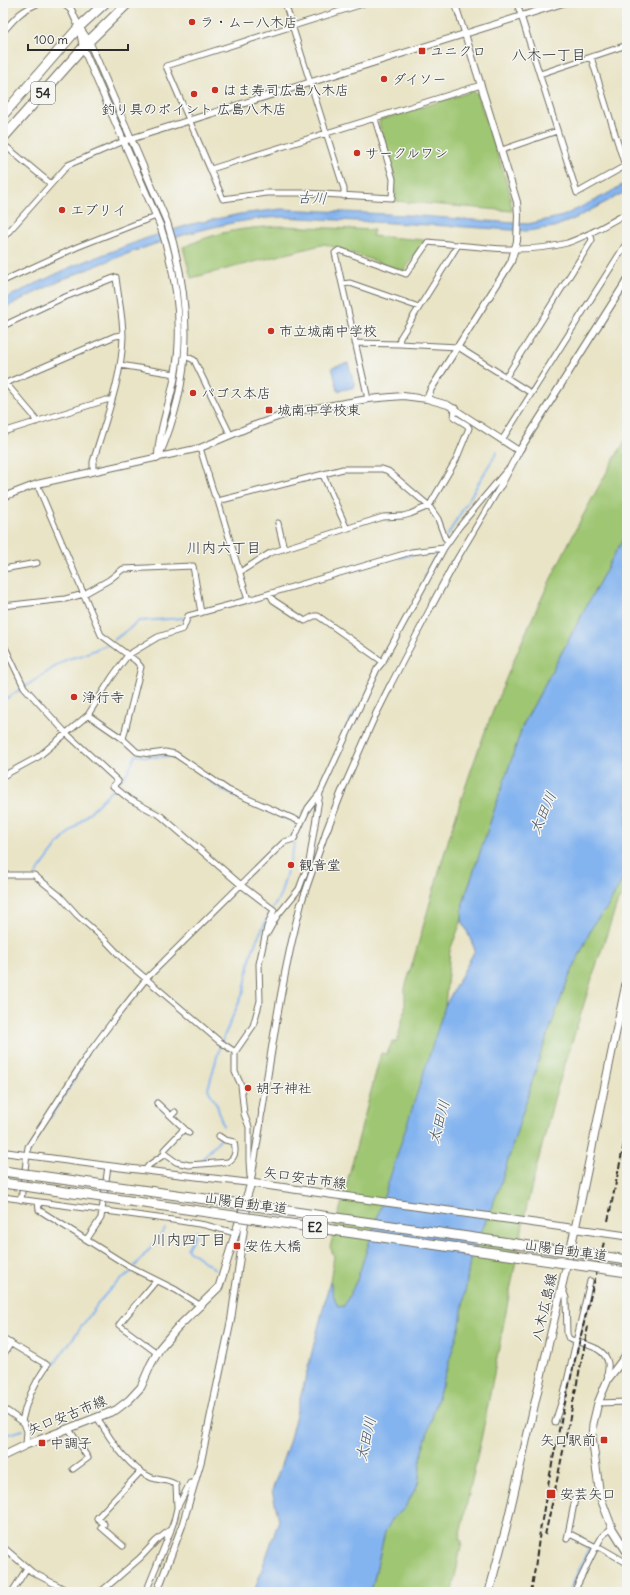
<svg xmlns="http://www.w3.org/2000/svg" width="630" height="1595" viewBox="0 0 630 1595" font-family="Delius,'Klee One',sans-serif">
<rect width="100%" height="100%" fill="#f6f6f2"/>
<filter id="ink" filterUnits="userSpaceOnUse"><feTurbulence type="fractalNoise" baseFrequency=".025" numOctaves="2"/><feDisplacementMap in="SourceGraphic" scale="8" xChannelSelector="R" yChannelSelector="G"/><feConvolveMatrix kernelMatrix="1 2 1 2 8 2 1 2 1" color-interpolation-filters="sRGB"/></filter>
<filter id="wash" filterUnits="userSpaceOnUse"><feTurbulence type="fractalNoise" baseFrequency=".012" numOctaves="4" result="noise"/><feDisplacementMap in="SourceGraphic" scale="16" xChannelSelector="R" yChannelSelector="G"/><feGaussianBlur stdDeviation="0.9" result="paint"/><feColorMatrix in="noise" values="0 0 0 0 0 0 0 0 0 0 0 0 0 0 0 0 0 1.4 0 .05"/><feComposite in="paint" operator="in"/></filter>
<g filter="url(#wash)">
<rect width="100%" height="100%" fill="#e9e4c6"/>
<path fill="#9fc672" stroke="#65784e" d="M 474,91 L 477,93 L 509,189 L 512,211 L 395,201 L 395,178 L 379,123 L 380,120 Z
M 284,226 L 374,230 L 372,236 L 425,240 L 404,271 L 325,244 L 191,278 L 183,247 C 191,245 198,240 206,238 C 231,229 258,227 284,226 Z
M 627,437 L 627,533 L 616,551 L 523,725 L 463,903 L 462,920 L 450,950 L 445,1006 L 437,1036 L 357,1280 L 345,1306 L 338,1307 L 333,1294 L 330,1281 L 334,1256 L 330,1247 L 381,1053 L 387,1054 L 392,1042 L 397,1041 L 405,1009 L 405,988 C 425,923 442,856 464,791 C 505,668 561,549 627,437 Z
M 627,871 L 627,885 L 617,904 L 595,969 L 554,1099 L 526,1209 L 483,1430 L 459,1539 L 462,1541 L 452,1592 L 371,1592 L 385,1532 L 393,1518 L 404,1509 L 418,1484 L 422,1451 L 460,1325 L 470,1260 L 500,1186 L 541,1053 L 567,982 L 594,923 L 607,908 Z"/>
<path fill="#84b4ef" stroke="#58708d" d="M 627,182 L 627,191 L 574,219 L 554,227 L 527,231 L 466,227 L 282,217 C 238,219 197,230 155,244 C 102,262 52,283 3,309 L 3,300 L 6,298 L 73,266 L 147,238 L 192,224 L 240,214 L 281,209 L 407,215 L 528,224 L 563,216 L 607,194 Z
M 348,363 L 355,387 L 338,391 L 332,367 Z
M 627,533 L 627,871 L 607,908 L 594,923 L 567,982 L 541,1053 L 500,1186 L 470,1260 L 460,1325 L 422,1451 L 418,1484 L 404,1509 L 393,1518 L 385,1532 L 371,1592 L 254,1592 L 279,1520 L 272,1491 L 289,1442 L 330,1281 L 333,1294 L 338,1307 L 344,1306 L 357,1280 L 445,1006 L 475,950 L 462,920 L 463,903 L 523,725 L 616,551 Z"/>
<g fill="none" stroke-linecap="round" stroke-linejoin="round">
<path stroke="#84b4ef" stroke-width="2" d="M 447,536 L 497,452
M 399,558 L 414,554
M 424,577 L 439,551 L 438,551
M 114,640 L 139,621 L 183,618
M 26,686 L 67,659 L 80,656 L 109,644
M 3,701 L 22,688
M 354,712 L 355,710
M 343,736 L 353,715
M 200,774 L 224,791 L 289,820
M 120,781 L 128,771 L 136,755 L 148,757 L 174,756
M 36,874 L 59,843 L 113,789
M 273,908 L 280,896 L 295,843
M 222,1041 L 244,991 L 251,955 L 257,939 L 271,911
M 220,1046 L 208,1089 L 217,1105 L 223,1126
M 50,1118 L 80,1070
M 201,1161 L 220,1139
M 197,1231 L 187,1249 L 215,1269
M 135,1266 L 158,1239 L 165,1229
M 40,1381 L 49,1366 L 55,1363 L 100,1301 L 111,1288 L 132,1271
M 29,1405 L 33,1394
M 3,1436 L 23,1430
M 569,1592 L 589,1548"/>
</g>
</g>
<g filter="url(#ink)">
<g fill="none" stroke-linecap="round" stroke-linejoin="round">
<g stroke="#6e6c61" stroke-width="7">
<path id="minor" d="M 62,3 L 71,10
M 285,3 L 344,189 L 344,196
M 366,3 L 166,66 L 223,199 L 266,193 L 305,193 L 392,198 L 393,179 L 375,119
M 455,3 L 465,34
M 517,3 L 577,193 L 625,166 L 591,57
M 3,32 C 16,17 21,10 40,3
M 540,74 L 627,45
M 3,144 L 51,184
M 502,150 L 557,131
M 211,169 L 481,85
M 3,238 L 68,165 L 124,141
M 3,281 L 77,247 L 156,216
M 342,284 L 350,283 L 419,307
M 3,326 L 60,299 L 116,277 C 118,296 123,317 123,336 C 122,379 105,421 93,462 L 93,472
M 355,343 L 399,344 L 458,347 L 531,393
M 399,344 L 400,338 L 458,245
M 185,356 L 194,360 L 230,434
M 120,365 L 175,374
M 506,377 L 592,240 L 590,233
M 3,380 L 33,415 L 36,422
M 6,383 L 115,336 L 123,335
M 368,399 L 335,253 L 339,250 L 406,274 L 428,242 C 472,246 524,255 567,243 C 588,236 608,224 627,213
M 3,432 L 106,400 L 112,400
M 502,440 L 627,242
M 200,448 L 214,494 L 218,501 L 248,600
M 323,475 L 347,529
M 37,484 L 101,635 L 136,661 L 141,667 L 123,739
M 218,501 L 343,469 L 382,469 L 388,471 L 429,506 L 438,519 L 445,538 L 449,542
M 278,523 L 284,549
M 454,564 L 501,485
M 3,569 L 37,563
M 240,572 L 270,553 L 383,517 L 403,516 L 410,514 L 429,506 L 456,460 L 469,428 L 467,425 L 454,417 L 455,408
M 270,594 L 273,600 L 305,621 L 314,616 L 318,616 L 383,662
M 3,606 L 65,599 L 84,594 L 109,580 L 123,569 L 193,566 L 201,613
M 3,643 L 24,687 L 66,733 L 118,781 L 113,786 L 129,799 L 161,816 L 241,885 L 274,910 L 267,927 L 259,964 L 260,1001 L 253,1026 L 235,1052 L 235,1072 L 241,1085 L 244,1114 L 249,1127 L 249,1161 L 250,1176
M 390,686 L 432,605
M 88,715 L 123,739 L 137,752 L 150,754 L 165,752 L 175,754 L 228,790 L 301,822
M 3,776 L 38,757 L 88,715 L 112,677 L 128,655 L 158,637 L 183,629 L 188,616 L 248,600 L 411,552 L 444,548
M 342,791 L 376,714
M 3,875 L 34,875 L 60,896 L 77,915 L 104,939 L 124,960 L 219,1041 L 235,1052
M 301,904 L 326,832
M 267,934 L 277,916 L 299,889 L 309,862 L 320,793 L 377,669 L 382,663 L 444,548 L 459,527 L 507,470
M 157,1103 L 189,1133
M 171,1116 L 175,1112
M 260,1125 L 262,1111
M 165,1154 L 164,1150 L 184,1129
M 145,1170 L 149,1165 L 165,1154 L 176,1162 L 189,1165 L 228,1162 C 236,1157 236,1151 234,1142 L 225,1140 L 219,1136
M 3,1197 L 180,1221 L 205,1225 L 235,1233
M 21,1200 L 28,1147 L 88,1054 L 112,1022 L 146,979 L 284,842 L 294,839 L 308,808 L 319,794
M 38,1202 L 39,1210 L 130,1267 L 176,1290 L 201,1306
M 87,1239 L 101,1218 L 108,1166
M 156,1281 C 144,1296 131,1309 119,1325 L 157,1353
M 562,1287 L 566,1298 L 567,1334 L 569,1339 C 582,1344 605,1346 608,1363 C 609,1369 606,1374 608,1379
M 3,1339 L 47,1365 C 35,1382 26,1401 22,1421
M 3,1355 L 11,1343
M 598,1403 L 627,1402
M 3,1408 L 24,1423 L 27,1431 L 26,1445
M 97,1417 C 109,1438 128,1467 150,1477 C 158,1481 169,1479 176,1485 L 177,1507
M 555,1422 L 564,1394 L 590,1281
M 69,1429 L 88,1458 L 73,1469
M 568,1533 L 596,1547 L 603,1535 L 612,1528
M 567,1539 L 575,1499
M 123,1546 L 101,1527 L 104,1524 L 97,1518 L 140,1472
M 3,1547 L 32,1572 L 70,1592
M 12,1592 L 27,1568
M 98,1592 L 103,1590 L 140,1558 L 156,1541 L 171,1529 L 174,1521 L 177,1508 L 190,1483 L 194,1484
M 146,1592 L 171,1530
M 574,1592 L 596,1547 L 601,1548 L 627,1563"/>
</g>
<g stroke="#6e6c61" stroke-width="8">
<path id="tertiary" d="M 68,3 L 79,27 L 89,41 L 167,222 C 193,304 193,379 158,458
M 80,31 L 83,48 L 160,225 C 176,273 184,325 175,375 C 171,402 159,427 158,455
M 124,141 L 563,3
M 427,399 L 431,389 L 511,262 L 517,241 L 518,215 L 517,202 L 465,34
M 501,485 L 519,451 L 627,280
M 3,497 L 37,484 L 200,448 L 252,426 L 292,412 L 368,399 L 403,396 L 427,399 L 448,405 L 519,451
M 432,605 L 454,564
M 376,714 L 390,686
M 326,832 L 342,791
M 262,1111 C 273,1041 283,971 301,904
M 3,1152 L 108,1166 L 251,1183
M 250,1186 L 260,1125
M 157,1592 L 182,1526 L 201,1461 L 231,1320 L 248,1201"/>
</g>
<g stroke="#6e6c61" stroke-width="9">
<path id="secondary" d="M 627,1354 L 608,1379 L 598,1403 L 593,1424 L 592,1437 L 600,1496 L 612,1528 L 627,1552
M 3,1456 L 26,1445 L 116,1410 L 129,1400 L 141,1387 L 151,1364 L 160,1348 L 176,1329 L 219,1287 L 251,1183 L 627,1236
M 489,1592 L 506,1528 L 575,1229 L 627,979"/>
</g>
<g stroke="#6e6c61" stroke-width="11">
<path id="trunk" d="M 3,115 L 79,27 L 105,3
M 3,138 L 89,41 L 128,3"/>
</g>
<use href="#minor" stroke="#fff" stroke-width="5"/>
<use href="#tertiary" stroke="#fff" stroke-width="6"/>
<use href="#secondary" stroke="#fff" stroke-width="7"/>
<use href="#trunk" stroke="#fff" stroke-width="9"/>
<path stroke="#2b2b2b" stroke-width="2" stroke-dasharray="6 3" stroke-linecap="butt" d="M 608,1221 L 627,1129
M 545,1535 L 554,1495 L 585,1344 L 588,1326
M 531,1592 C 536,1566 538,1540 543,1514 C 558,1422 582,1332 604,1242"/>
<g stroke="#6e6c61" stroke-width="11" stroke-linecap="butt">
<path id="motorway-bridge" d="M 3,1171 L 220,1201 L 627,1260
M 3,1183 L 627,1272"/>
</g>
<use href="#motorway-bridge" stroke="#fff" stroke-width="9"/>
</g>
</g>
<g fill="#c8321e" stroke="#f6f6f2" stroke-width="1.5">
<circle cx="192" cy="22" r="4"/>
<rect x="418" y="47" width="8" height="8" rx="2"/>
<circle cx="384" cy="79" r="4"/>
<circle cx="215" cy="90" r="4"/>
<circle cx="194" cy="94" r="4"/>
<circle cx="357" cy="153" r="4"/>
<circle cx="62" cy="210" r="4"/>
<circle cx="271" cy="331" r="4"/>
<circle cx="193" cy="393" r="4"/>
<rect x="265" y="406" width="8" height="8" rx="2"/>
<circle cx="74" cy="697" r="4"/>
<circle cx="291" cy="865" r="4"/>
<circle cx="248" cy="1088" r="4"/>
<rect x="233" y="1242" width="8" height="8" rx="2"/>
<rect x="600" y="1436" width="8" height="8" rx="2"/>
<rect x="38" y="1439" width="8" height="8" rx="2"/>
<rect x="546" y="1489" width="10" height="10" rx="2"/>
</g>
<g text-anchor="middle" stroke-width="3" stroke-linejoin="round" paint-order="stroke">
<g fill="#f6f6f2" stroke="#686867" stroke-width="1">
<rect x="31" y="82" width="24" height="22" rx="3"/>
<rect x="303" y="1216" width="24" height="22" rx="3"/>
</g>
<g font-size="13" font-weight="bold" fill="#2b2b2b">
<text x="43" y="98">54</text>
<text x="315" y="1232">E2</text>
</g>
<g font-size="14" fill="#2b2b2b" stroke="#f6f6f2" text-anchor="start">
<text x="200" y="27">ラ・ムー八木店</text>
<text x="430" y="56">ユニクロ</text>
<text x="392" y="84">ダイソー</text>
<text x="223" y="95">はま寿司広島八木店</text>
<text x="194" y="114" text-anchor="middle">釣り具のポイント 広島八木店</text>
<text x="365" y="158">サークルワン</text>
<text x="70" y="215">エブリイ</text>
<text x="279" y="336">市立城南中学校</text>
<text x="201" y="398">パゴス本店</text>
<text x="277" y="415">城南中学校東</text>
<text x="82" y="702">浄行寺</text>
<text x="299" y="870">観音堂</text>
<text x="256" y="1093">胡子神社</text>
<text x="245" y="1251">安佐大橋</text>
<text x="596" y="1445" text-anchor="end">矢口駅前</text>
<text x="50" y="1448">中調子</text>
<text x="560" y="1499">安芸矢口</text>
</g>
<g font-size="14" fill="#2b2b2b" stroke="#f6f6f2">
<text transform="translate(305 1178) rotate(8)" y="5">矢口安古市線</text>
<text transform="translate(246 1203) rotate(8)" y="5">山陽自動車道</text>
<text transform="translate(566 1250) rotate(8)" y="5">山陽自動車道</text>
<text transform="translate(544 1307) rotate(-77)" y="5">八木広島線</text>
<text transform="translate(67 1415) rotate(-22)" y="5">矢口安古市線</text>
</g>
<g font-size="15" fill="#2b2b2b" stroke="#f6f6f2">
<text x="549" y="60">八木一丁目</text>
<text x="224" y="553">川内六丁目</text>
<text x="189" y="1245">川内四丁目</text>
</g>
<g font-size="15" font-style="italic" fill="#465466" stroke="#f6f6f2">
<text transform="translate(312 198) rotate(3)" y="5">古川</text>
<text transform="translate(543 813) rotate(-66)" y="5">太田川</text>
<text transform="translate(439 1122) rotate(-75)" y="5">太田川</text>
<text transform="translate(366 1439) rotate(-77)" y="5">太田川</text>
</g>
</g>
<rect width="630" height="1595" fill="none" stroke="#f6f6f2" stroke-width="16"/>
<path d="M28 44v6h100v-6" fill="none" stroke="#2b2b2b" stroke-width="2"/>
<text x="34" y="44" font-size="12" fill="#2b2b2b" stroke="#f6f6f2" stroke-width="3" paint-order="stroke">100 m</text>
</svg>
